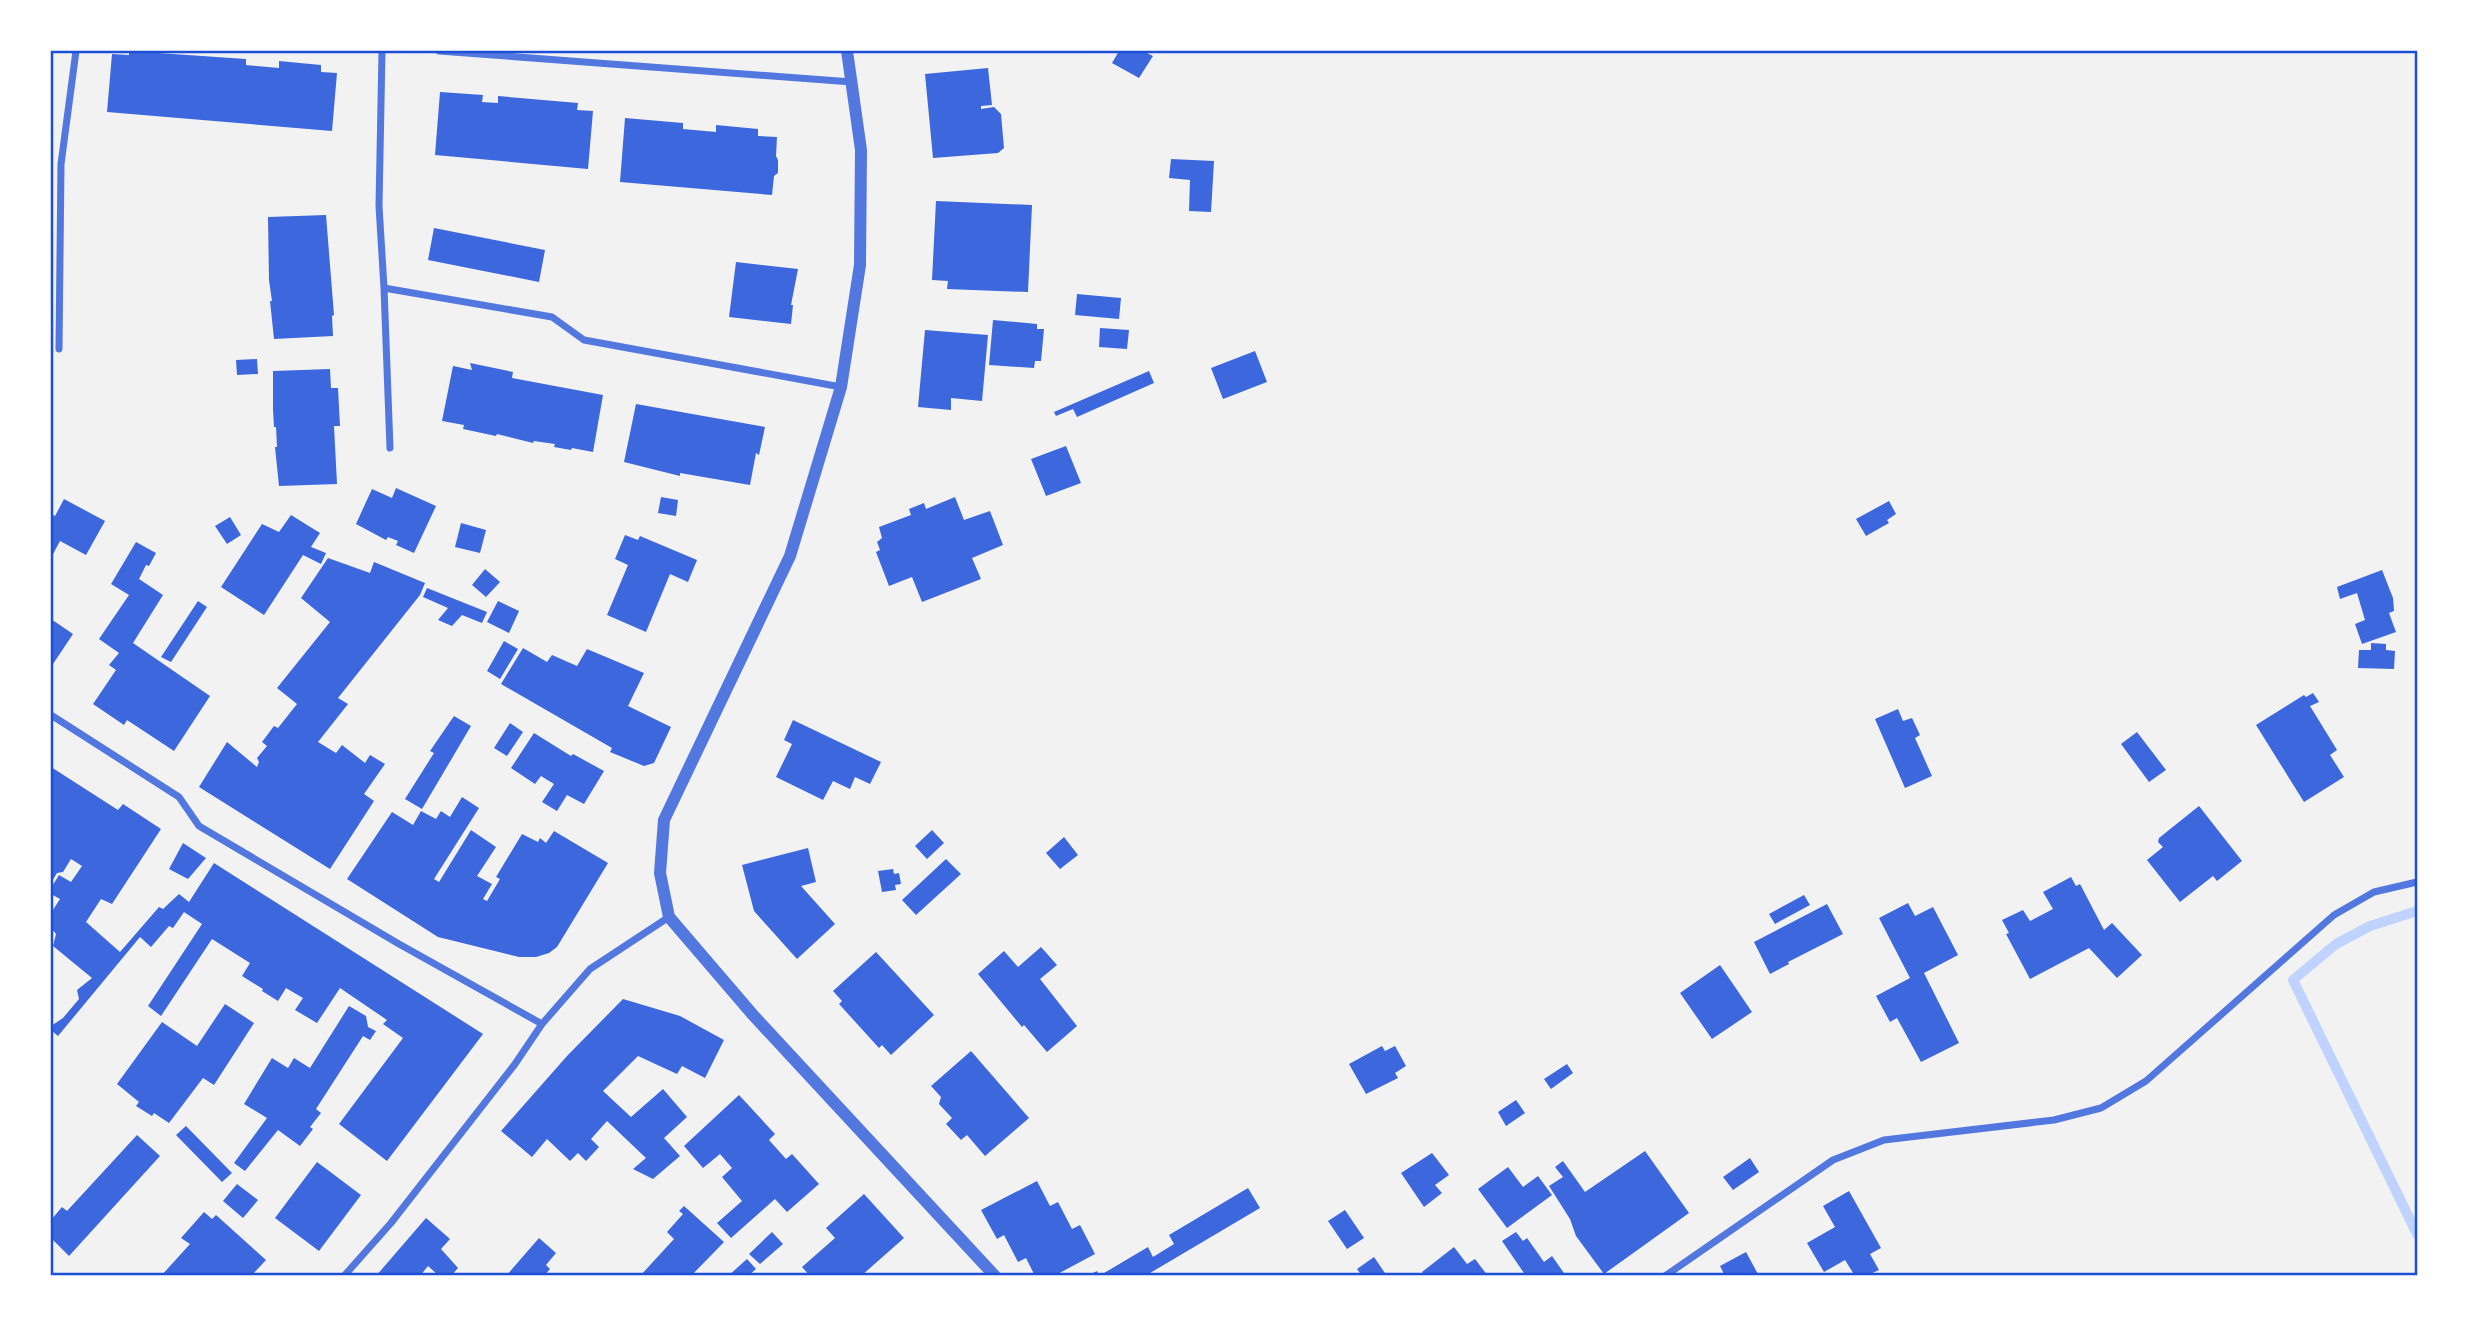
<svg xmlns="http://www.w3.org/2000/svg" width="2468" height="1327" viewBox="0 0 2468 1327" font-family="Roboto,sans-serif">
<rect width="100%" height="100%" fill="#f2f2f2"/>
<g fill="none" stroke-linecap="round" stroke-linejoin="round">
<path stroke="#bfd3fe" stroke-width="10" d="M 2417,911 L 2370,926 L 2336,944 L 2293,980 L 2417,1234"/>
</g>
<path fill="#3d67dc" d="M 129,51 L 246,59 L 246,65 L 279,68 L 279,61 L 321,65 L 321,72 L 337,73 L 332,131 L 107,112 L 112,54 L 129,55 Z
M 1119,51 L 1143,51 L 1153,56 L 1139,78 L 1112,63 Z
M 988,68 L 992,105 L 981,106 L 981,109 L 994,107 L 1001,114 L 1004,148 L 998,153 L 933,158 L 925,74 Z
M 440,92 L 483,95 L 482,102 L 498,103 L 498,96 L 578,103 L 577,110 L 593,111 L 588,169 L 435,155 Z
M 625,118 L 683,123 L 683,129 L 716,132 L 716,125 L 758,129 L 758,136 L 777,137 L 776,156 L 778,160 L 778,173 L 774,176 L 772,195 L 620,182 Z
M 1171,159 L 1214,161 L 1211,212 L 1189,211 L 1190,180 L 1169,178 Z
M 936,201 L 1032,205 L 1028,292 L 947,289 L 948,281 L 932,280 Z
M 326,215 L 334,315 L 332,316 L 333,336 L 274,339 L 270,301 L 272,301 L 269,280 L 268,217 Z
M 434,228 L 545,250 L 539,282 L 428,260 Z
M 736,262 L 798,269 L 791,305 L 793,305 L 791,324 L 729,317 Z
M 1077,294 L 1121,298 L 1119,319 L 1075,315 Z
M 993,320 L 1037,324 L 1037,329 L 1044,329 L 1041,361 L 1035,361 L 1034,368 L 989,365 Z
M 1100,328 L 1129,330 L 1127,349 L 1099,347 Z
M 925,330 L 988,335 L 982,401 L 951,398 L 951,410 L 918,407 Z
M 1255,351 L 1267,382 L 1223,399 L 1211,368 Z
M 257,359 L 258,374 L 237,375 L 236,360 Z
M 470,363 L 513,372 L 512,378 L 603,395 L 593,452 L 572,448 L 571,450 L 554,447 L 555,444 L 534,441 L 533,443 L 497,434 L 496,436 L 463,429 L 464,425 L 442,421 L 453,366 L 472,370 Z
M 330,369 L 331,388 L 338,388 L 340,426 L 334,426 L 337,484 L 279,486 L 275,447 L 277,447 L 276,427 L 274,427 L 273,410 L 273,371 Z
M 1149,371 L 1154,383 L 1077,417 L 1073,409 L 1056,416 L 1054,412 Z
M 636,404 L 765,427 L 759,455 L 756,453 L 750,485 L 680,473 L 680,476 L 624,462 Z
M 1066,446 L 1081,483 L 1046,496 L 1031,459 Z
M 396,488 L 436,506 L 414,553 L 396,545 L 398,541 L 388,537 L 386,540 L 356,524 L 372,489 L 392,498 Z
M 661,497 L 678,500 L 676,516 L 658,513 Z
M 955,497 L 964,520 L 990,511 L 1003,545 L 972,558 L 981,579 L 922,602 L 912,577 L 889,586 L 876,552 L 880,550 L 877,542 L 882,538 L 879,527 L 911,515 L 909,509 L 924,503 L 926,509 Z
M 64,499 L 105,521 L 86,555 L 60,541 L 51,558 L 51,514 L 55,516 Z
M 1889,501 L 1896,514 L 1887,520 L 1889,523 L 1866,536 L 1856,519 Z
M 291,515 L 320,533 L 311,547 L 326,553 L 321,564 L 303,555 L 264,615 L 221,587 L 262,524 L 279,532 Z
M 230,517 L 241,535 L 227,544 L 215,526 Z
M 461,523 L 486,530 L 480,553 L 455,547 Z
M 625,535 L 638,540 L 640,536 L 697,560 L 688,582 L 670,574 L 646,632 L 607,615 L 628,565 L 615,559 Z
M 136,542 L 156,553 L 149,566 L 146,565 L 139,579 L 163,595 L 133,643 L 210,696 L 174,751 L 127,720 L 124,725 L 93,704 L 116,670 L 109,665 L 119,653 L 99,639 L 129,595 L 111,584 Z
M 328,558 L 370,573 L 374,562 L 425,583 L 420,595 L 338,698 L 348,704 L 318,742 L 336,753 L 342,745 L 365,763 L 370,755 L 385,764 L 364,794 L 374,801 L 330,869 L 199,787 L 227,742 L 257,767 L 259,762 L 257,758 L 267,746 L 262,742 L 274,726 L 278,728 L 297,704 L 277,688 L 330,622 L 301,598 Z
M 485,569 L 500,582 L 486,597 L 472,585 Z
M 2382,570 L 2393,598 L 2394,611 L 2389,613 L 2396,632 L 2362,644 L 2355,624 L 2365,620 L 2357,593 L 2340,599 L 2337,587 Z
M 427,588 L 487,612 L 482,623 L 462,615 L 452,626 L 438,620 L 448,608 L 423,597 Z
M 198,601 L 207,607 L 171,662 L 161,657 Z
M 498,601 L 519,611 L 509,633 L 487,622 Z
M 51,619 L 73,634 L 51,667 Z
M 504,641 L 518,649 L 500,679 L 487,671 Z
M 2371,643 L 2386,644 L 2386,650 L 2395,651 L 2394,669 L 2358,668 L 2359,650 L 2371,650 Z
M 523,648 L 547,662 L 552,655 L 577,666 L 587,649 L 644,673 L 628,706 L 671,727 L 654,763 L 644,766 L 610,752 L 612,748 L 501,684 Z
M 2313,693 L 2319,702 L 2310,706 L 2337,750 L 2330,755 L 2344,777 L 2304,802 L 2256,725 L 2304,695 L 2306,697 Z
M 1898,709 L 1903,721 L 1912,718 L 1920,735 L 1915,738 L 1932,776 L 1905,788 L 1875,719 Z
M 454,716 L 471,726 L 422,809 L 405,799 L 434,753 L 430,751 Z
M 793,720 L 881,762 L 870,784 L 855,777 L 850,789 L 833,781 L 823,800 L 776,777 L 792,744 L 784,740 Z
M 510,723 L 523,732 L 507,756 L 494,748 Z
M 2137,732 L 2166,770 L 2149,782 L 2121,744 Z
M 534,733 L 571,756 L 573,754 L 604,771 L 584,804 L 567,795 L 557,811 L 542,802 L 554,784 L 541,776 L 535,784 L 511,768 Z
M 51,767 L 118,810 L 123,804 L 161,829 L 112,904 L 101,899 L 86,922 L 120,952 L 159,907 L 163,909 L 179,894 L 189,902 L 214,863 L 483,1034 L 387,1161 L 339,1124 L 403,1038 L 383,1024 L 387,1020 L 340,988 L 317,1023 L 295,1010 L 303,998 L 286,988 L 278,1001 L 262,991 L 263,989 L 242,976 L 250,963 L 212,939 L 161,1016 L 148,1006 L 202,924 L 184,912 L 173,928 L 169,926 L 151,947 L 140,937 L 58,1036 L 51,1030 L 51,1026 L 63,1018 L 79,999 L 77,990 L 92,978 L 53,946 L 56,934 L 51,928 L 51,913 L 60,899 L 51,894 L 51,888 L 59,875 L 71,882 L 82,866 L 71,859 L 63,872 L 57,873 L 51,883 Z
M 462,797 L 479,808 L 434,879 L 439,882 L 471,830 L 496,847 L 477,876 L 492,884 L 483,899 L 487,901 L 500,879 L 496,877 L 522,834 L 538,842 L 540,838 L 546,843 L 554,831 L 608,863 L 557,947 L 549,953 L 536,957 L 519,957 L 438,937 L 347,879 L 392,812 L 413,825 L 421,811 L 436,819 L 441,811 L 450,817 Z
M 2199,806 L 2242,861 L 2217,881 L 2213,876 L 2180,902 L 2147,860 L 2163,847 L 2158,842 L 2159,838 Z
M 932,830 L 944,843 L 927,859 L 915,846 Z
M 1064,837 L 1078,855 L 1060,869 L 1046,853 Z
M 183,843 L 206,858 L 188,879 L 169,869 Z
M 808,848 L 816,882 L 801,886 L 835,924 L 797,959 L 754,911 L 742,865 Z
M 946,859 L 961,874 L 916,915 L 902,900 Z
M 893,869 L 894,874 L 899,873 L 901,884 L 895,885 L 896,890 L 882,892 L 878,871 Z
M 2071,877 L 2076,886 L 2080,884 L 2104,930 L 2112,923 L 2142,955 L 2117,978 L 2089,948 L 2030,979 L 2006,934 L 2009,933 L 2002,920 L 2023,910 L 2030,921 L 2053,909 L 2043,892 Z
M 1804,895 L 1810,905 L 1775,924 L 1769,914 Z
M 1908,903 L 1915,916 L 1933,907 L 1958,955 L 1924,973 L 1959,1043 L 1921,1062 L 1897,1018 L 1890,1022 L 1876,996 L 1910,978 L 1879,918 Z
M 1827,904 L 1843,934 L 1788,962 L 1789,964 L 1770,974 L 1754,942 Z
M 1041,947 L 1057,965 L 1040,979 L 1077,1026 L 1047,1052 L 1024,1025 L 1022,1027 L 978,974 L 1004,951 L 1018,967 Z
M 876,952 L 934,1015 L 891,1055 L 882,1045 L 879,1048 L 839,1004 L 842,1001 L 833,991 Z
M 1720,965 L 1752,1012 L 1712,1039 L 1680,993 Z
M 623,999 L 680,1016 L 724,1040 L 705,1078 L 682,1066 L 677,1074 L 638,1056 L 603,1091 L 631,1117 L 663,1089 L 687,1117 L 664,1138 L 680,1156 L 653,1179 L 633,1169 L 646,1158 L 607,1121 L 591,1139 L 599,1147 L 586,1161 L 578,1153 L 570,1161 L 547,1139 L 532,1157 L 501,1131 L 567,1056 Z
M 225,1004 L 254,1023 L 214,1085 L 203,1078 L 169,1123 L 154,1113 L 152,1116 L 136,1106 L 139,1102 L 117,1084 L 162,1022 L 197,1046 Z
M 349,1006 L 366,1016 L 368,1027 L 376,1031 L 370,1040 L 363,1036 L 316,1109 L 321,1113 L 310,1127 L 313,1129 L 300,1146 L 278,1130 L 245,1171 L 234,1163 L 267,1118 L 244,1104 L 272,1058 L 288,1068 L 294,1058 L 310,1068 Z
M 1382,1046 L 1385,1051 L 1395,1046 L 1406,1066 L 1395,1073 L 1398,1078 L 1366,1094 L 1349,1064 Z
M 971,1051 L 1029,1118 L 985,1156 L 967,1135 L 961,1140 L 946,1124 L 952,1118 L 939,1104 L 941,1097 L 931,1086 Z
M 1567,1064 L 1573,1073 L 1551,1089 L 1544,1079 Z
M 739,1095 L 775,1134 L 769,1140 L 786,1159 L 792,1154 L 819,1184 L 787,1212 L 775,1199 L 731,1238 L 717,1223 L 742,1201 L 722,1177 L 732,1168 L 720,1154 L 703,1168 L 684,1146 Z
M 1516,1100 L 1525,1113 L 1506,1126 L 1498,1112 Z
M 186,1126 L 232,1173 L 222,1182 L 176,1135 Z
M 137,1135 L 160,1156 L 69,1256 L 51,1238 L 51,1220 L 62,1207 L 67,1211 Z
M 1645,1151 L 1689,1213 L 1604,1274 L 1576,1236 L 1570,1219 L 1549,1186 L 1563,1177 L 1555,1167 L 1563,1161 L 1585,1192 Z
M 1432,1153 L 1449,1175 L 1435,1185 L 1442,1193 L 1424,1207 L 1401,1173 Z
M 1750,1158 L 1759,1172 L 1733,1190 L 1723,1177 Z
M 317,1162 L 361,1195 L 319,1251 L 275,1218 Z
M 1508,1167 L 1523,1187 L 1538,1176 L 1552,1195 L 1507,1228 L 1478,1189 Z
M 1037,1181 L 1050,1206 L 1058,1202 L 1072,1229 L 1080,1225 L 1095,1254 L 1054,1276 L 1035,1276 L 1026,1258 L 1018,1262 L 1004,1235 L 997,1239 L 981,1210 Z
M 237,1184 L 258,1200 L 243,1218 L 223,1201 Z
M 1248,1188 L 1260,1208 L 1145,1276 L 1087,1276 L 1097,1271 L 1099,1276 L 1148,1247 L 1153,1257 L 1174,1244 L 1169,1235 Z
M 1849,1191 L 1881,1248 L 1870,1254 L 1879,1270 L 1866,1276 L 1855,1276 L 1845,1260 L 1824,1272 L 1807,1243 L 1835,1227 L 1823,1206 Z
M 864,1194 L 904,1238 L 861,1276 L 810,1276 L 802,1267 L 835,1238 L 826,1228 Z
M 684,1206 L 724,1242 L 691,1276 L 640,1276 L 674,1239 L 667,1232 L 683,1214 L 679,1211 Z
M 1345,1210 L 1364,1238 L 1347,1249 L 1328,1221 Z
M 204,1212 L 212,1219 L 216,1215 L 266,1260 L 251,1276 L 161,1276 L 190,1244 L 181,1238 Z
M 426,1218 L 450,1239 L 441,1249 L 458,1268 L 451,1276 L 439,1276 L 428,1266 L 420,1276 L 376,1276 Z
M 772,1232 L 783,1244 L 760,1264 L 749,1254 Z
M 1516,1232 L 1523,1241 L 1527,1238 L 1544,1262 L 1552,1256 L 1566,1276 L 1526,1276 L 1502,1241 Z
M 539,1238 L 556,1253 L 546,1265 L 550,1269 L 544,1276 L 506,1276 Z
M 1454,1247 L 1467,1264 L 1475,1259 L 1488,1276 L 1425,1276 L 1422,1272 Z
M 1746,1252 L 1759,1276 L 1725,1276 L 1720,1266 Z
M 1374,1257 L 1387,1276 L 1362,1276 L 1357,1269 Z
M 747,1259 L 756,1269 L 748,1276 L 728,1276 Z"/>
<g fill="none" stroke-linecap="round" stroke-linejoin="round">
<path stroke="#5277de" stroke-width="7" d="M 382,51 L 379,206 L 384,288 L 390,448
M 439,51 L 852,82
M 384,288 L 552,317 L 584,340 L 841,387
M 59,349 L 61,164 L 76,51
M 51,715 L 179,797 L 199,826 L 399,944 L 542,1024
M 344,1276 L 391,1223 L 515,1064 L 542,1024 L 590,969 L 669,917
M 1665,1276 L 1833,1160 L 1884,1140 L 2054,1120 L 2101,1108 L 2146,1081 L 2334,915 L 2374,892 L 2417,882"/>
<path stroke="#5277de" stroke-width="12" d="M 847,51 L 861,150 L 860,265 L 841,387 L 790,556 L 664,820 L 660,873 L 669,917 L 753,1015 L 995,1276"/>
</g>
<rect width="2468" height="1327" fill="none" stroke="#ffffff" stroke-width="105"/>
<rect x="52" y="52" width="2364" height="1222" fill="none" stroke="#1d4ed8" stroke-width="2.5"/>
</svg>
